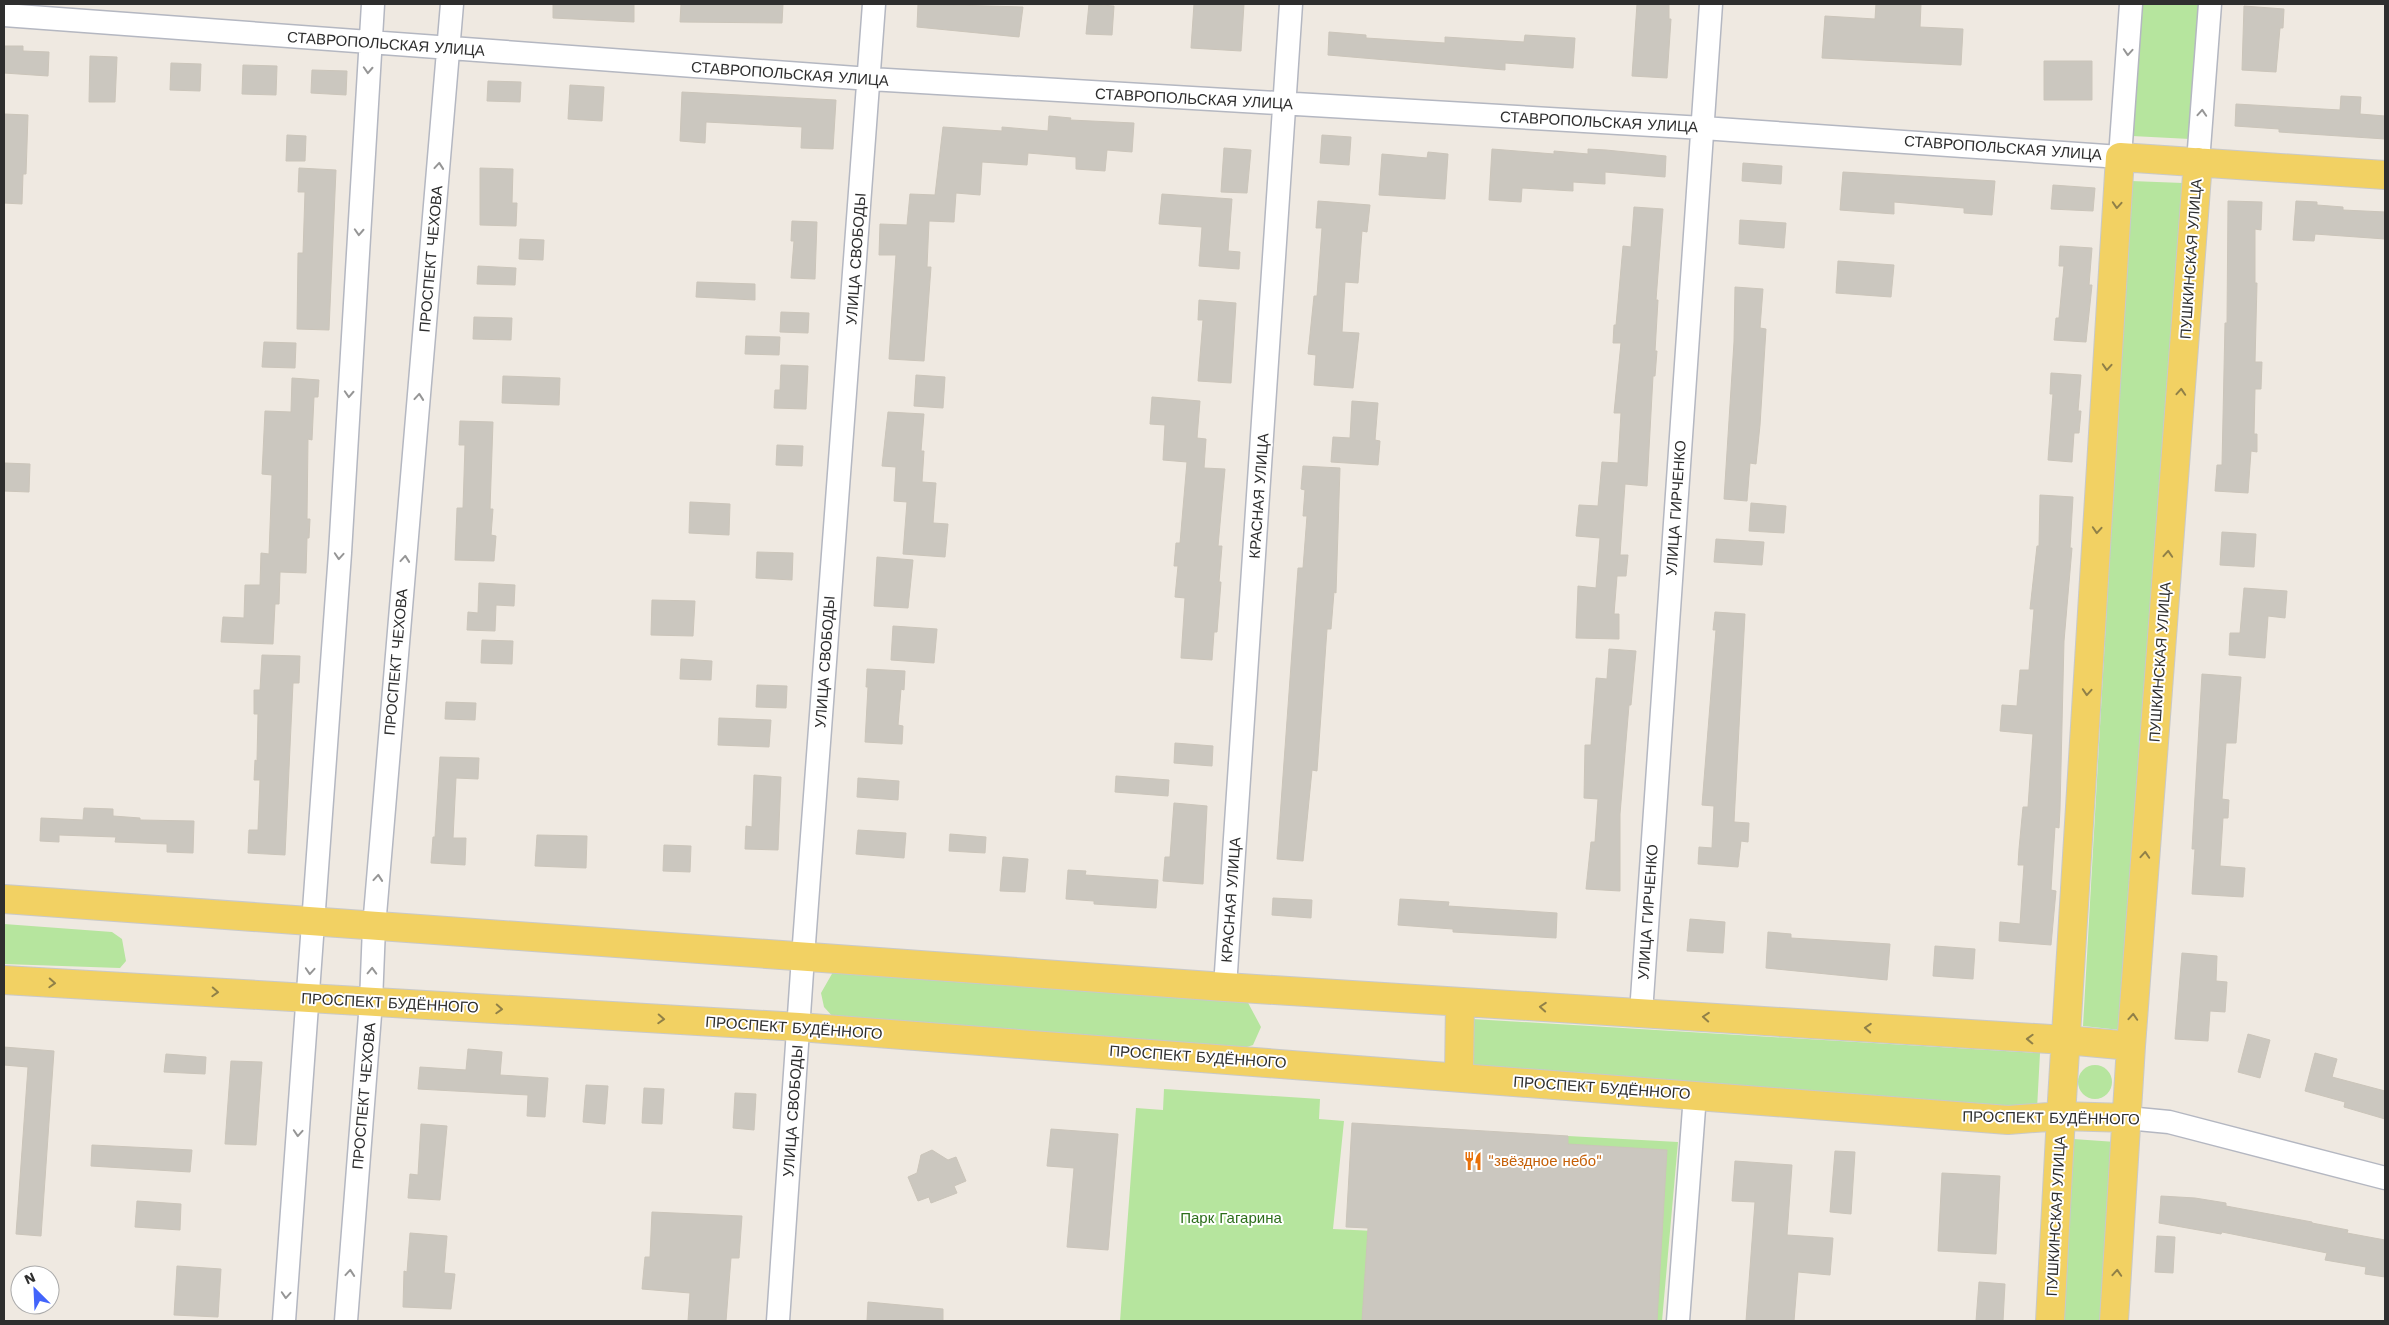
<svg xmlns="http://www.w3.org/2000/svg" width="2389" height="1325" viewBox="0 0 2389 1325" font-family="'Work Sans',sans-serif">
<rect width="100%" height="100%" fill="#efe9e1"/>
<path fill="#b6e59e" d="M 2143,4 L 2200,4 L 2190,139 L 2132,136 Z
M 2131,181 L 2183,183 L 2130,1031 L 2083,1026 Z
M 4,924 L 112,932 L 122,939 L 126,961 L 120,968 L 4,964 Z
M 833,972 L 1246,999 L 1261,1027 L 1253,1045 L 1235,1051 L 834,1018 L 824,1007 L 821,993 Z
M 1472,1019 L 2040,1053 L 2037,1109 L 1470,1065 Z
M2078 1082a17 17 0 1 1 34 0a17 17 0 1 1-34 0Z
M 1164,1089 L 1320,1099 L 1319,1119 L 1344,1121 L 1333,1229 L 1561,1240 L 1568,1136 L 1678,1142 L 1662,1321 L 1120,1321 L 1136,1108 L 1163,1110 Z
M 2073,1139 L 2116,1142 L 2105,1321 L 2064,1321 Z"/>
<path fill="#cbc7bf" stroke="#cbc5ba" d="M 553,4 L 634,4 L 634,22 L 553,18 Z
M 681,4 L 783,4 L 782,23 L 680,22 Z
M 918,4 L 1023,7 L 1019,37 L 917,27 Z
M 1089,4 L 1114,6 L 1112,35 L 1086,34 Z
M 1194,4 L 1244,4 L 1241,51 L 1191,48 Z
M 1637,4 L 1669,4 L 1669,19 L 1671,19 L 1667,78 L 1632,76 Z
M 1876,4 L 1921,4 L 1920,27 L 1963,29 L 1961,65 L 1822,58 L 1825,16 L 1875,19 Z
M 2244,6 L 2284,9 L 2283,28 L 2280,28 L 2276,72 L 2242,70 Z
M 1329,32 L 1366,35 L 1366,38 L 1445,43 L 1445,37 L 1524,42 L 1525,35 L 1575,38 L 1573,68 L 1505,63 L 1505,70 L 1328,55 Z
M 4,46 L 23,46 L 23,51 L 49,52 L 48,76 L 4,73 Z
M 90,56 L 117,57 L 115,102 L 89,102 Z
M 2044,61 L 2092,61 L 2092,100 L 2044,100 Z
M 171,63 L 201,64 L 200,91 L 170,90 Z
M 243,65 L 277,66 L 276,95 L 242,94 Z
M 312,70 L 347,71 L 346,95 L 311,93 Z
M 488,81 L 521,82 L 520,102 L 487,101 Z
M 570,85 L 604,87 L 602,121 L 568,119 Z
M 682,92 L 836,100 L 833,149 L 801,148 L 802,127 L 706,122 L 705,143 L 680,141 Z
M 2341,96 L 2361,97 L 2360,114 L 2385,116 L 2385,139 L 2279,132 L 2279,129 L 2235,126 L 2236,104 L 2340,110 Z
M 4,114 L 28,115 L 26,174 L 23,174 L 22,204 L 4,203 Z
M 1049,116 L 1071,118 L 1070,120 L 1134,123 L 1132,152 L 1107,150 L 1105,171 L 1076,169 L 1076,157 L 1028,153 L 1027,165 L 982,162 L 980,195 L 956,193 L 954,222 L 929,221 L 927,267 L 931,267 L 924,361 L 889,359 L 896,255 L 879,255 L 880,224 L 907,225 L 910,194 L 935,195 L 943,127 L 1002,131 L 1002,127 L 1048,131 Z
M 287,135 L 306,136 L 305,161 L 286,161 Z
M 1322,135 L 1351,137 L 1349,165 L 1320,163 Z
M 1224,148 L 1251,150 L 1247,193 L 1221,192 Z
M 1492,149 L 1554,154 L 1554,151 L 1588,154 L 1588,149 L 1606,150 L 1666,156 L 1665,177 L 1605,172 L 1605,184 L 1573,182 L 1573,191 L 1522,188 L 1521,202 L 1489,200 Z
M 1428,152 L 1448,154 L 1445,199 L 1379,195 L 1382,154 L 1427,158 Z
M 1743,163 L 1782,166 L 1781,184 L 1742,181 Z
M 299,168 L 336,170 L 329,330 L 297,329 L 298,253 L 303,253 L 305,192 L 298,192 Z
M 480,168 L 513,169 L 512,203 L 517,203 L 516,226 L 480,225 Z
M 1843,172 L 1995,181 L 1992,215 L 1964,213 L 1964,208 L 1894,202 L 1894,214 L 1840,210 Z
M 2053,185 L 2095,188 L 2093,211 L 2051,209 Z
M 1162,194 L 1232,199 L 1228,251 L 1240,252 L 1239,269 L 1199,266 L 1202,227 L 1159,224 Z
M 1318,201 L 1370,205 L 1367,232 L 1362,231 L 1358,283 L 1345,282 L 1342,332 L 1359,333 L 1353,388 L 1314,385 L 1316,355 L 1308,354 L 1314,296 L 1317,296 L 1322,228 L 1316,228 Z
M 2228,201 L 2262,202 L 2261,230 L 2255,229 L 2255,283 L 2257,283 L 2255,362 L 2262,362 L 2261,389 L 2255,389 L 2254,434 L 2257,434 L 2257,452 L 2251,451 L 2248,493 L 2215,491 L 2217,465 L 2222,465 L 2225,323 L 2227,323 Z
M 2296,201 L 2317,202 L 2317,205 L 2343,207 L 2343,210 L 2385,212 L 2385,239 L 2315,234 L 2314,241 L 2293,240 Z
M 1634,207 L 1663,209 L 1656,300 L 1658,300 L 1655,351 L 1657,351 L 1655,376 L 1653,376 L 1647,486 L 1625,484 L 1620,555 L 1628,555 L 1626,576 L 1617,576 L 1614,614 L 1619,614 L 1619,639 L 1576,638 L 1578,586 L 1596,588 L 1600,538 L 1576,536 L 1579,505 L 1598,506 L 1602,462 L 1618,463 L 1621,413 L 1614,413 L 1621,343 L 1613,343 L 1614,325 L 1616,325 L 1623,246 L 1631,247 Z
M 1740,220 L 1786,223 L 1784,248 L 1739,244 Z
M 792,221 L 817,222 L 815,279 L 791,278 L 794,241 L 791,241 Z
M 520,239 L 544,240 L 543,260 L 519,259 Z
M 2060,246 L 2092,248 L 2089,285 L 2092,285 L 2086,342 L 2054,340 L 2056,318 L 2059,318 L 2064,266 L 2059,266 Z
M 1838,261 L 1894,265 L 1891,297 L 1836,293 Z
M 478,266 L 516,268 L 515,285 L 477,284 Z
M 697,282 L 755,284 L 755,300 L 696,297 Z
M 1735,287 L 1763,289 L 1760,328 L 1766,329 L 1760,425 L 1756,464 L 1750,463 L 1747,501 L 1724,499 L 1734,342 Z
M 1199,300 L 1236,303 L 1231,383 L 1198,381 L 1203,320 L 1198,320 Z
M 781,312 L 809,313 L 808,333 L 780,332 Z
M 474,317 L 512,318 L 511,340 L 473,339 Z
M 746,336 L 780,337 L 779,355 L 745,354 Z
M 264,342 L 296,343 L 295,368 L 262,367 Z
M 781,365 L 808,366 L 806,409 L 774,408 L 775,390 L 780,390 Z
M 2051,373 L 2081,375 L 2078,411 L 2081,411 L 2079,433 L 2074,433 L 2072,462 L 2048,460 L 2053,394 L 2050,394 Z
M 916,375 L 945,377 L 943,408 L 914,406 Z
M 503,376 L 560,378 L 559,405 L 502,403 Z
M 292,378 L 319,380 L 318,397 L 314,397 L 312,440 L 308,439 L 307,519 L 310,519 L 309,538 L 307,538 L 306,573 L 280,572 L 279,604 L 275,604 L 273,644 L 221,642 L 223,617 L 244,618 L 245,585 L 260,585 L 261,553 L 269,554 L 272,475 L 262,474 L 265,411 L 291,412 Z
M 1152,397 L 1200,401 L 1197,438 L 1206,439 L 1204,468 L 1225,469 L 1218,546 L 1222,546 L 1219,582 L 1221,582 L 1217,632 L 1214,632 L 1212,660 L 1181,658 L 1185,598 L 1175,597 L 1178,566 L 1174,566 L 1176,543 L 1180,543 L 1187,462 L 1163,460 L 1165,425 L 1150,424 Z
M 1352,401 L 1378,403 L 1375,440 L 1380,441 L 1378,465 L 1331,462 L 1333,437 L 1350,438 Z
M 888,412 L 924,414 L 921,451 L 924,451 L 922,482 L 936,483 L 933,523 L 948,524 L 945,557 L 903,554 L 907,502 L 894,501 L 896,467 L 882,466 Z
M 460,421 L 493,422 L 490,509 L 493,509 L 491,535 L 496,536 L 494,561 L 455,560 L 457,508 L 463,508 L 465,445 L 459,445 Z
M 777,445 L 803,446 L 802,466 L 776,465 Z
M 4,463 L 30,464 L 29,492 L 4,491 Z
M 1303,466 L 1340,468 L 1336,593 L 1334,592 L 1331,629 L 1327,629 L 1317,771 L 1312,770 L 1303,861 L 1277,859 L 1298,568 L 1303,568 L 1307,516 L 1303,516 L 1305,490 L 1301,489 Z
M 2040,495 L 2073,497 L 2070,548 L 2072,548 L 2064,641 L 2060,809 L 2059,828 L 2055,827 L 2051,890 L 2056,891 L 2051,945 L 1999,941 L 2000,922 L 2020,924 L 2024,865 L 2018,865 L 2019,849 L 2023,807 L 2028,807 L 2033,734 L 2000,731 L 2002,705 L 2017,706 L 2020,670 L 2029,670 L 2034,609 L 2030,609 L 2037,546 L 2039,546 Z
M 690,502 L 730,504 L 729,535 L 689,533 Z
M 1751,503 L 1786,506 L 1784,533 L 1749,531 Z
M 2222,532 L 2256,534 L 2254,567 L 2220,565 Z
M 1716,539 L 1764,542 L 1762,565 L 1714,562 Z
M 757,552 L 793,553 L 792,580 L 756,578 Z
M 877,557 L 913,560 L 908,608 L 874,606 Z
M 479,583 L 515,585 L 514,606 L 496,605 L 495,631 L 467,630 L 468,612 L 478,613 Z
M 2244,588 L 2287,591 L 2285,618 L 2268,616 L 2265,658 L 2229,655 L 2230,633 L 2240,633 Z
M 652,600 L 695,601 L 693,636 L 651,635 Z
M 1715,612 L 1745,614 L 1734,822 L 1749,823 L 1748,842 L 1741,841 L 1738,867 L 1698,864 L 1699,847 L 1712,848 L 1714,806 L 1702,805 L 1716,630 L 1713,630 Z
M 893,626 L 937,629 L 934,663 L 891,660 Z
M 482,640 L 513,641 L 512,664 L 481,663 Z
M 1609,649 L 1636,651 L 1631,705 L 1629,705 L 1620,814 L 1620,891 L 1586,889 L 1591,842 L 1595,842 L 1598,799 L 1584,798 L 1585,745 L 1591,745 L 1596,678 L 1607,679 Z
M 262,655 L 300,656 L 299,683 L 293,683 L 285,855 L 248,853 L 249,830 L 258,830 L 260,780 L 254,780 L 255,760 L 257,761 L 258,714 L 254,714 L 254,690 L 260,690 Z
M 681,659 L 712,661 L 711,680 L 680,679 Z
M 867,669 L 905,671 L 904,690 L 901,689 L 898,725 L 903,726 L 902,744 L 865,742 L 868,687 L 866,687 Z
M 2202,674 L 2241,677 L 2236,743 L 2226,743 L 2222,799 L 2229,800 L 2228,818 L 2223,818 L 2220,866 L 2245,868 L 2243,897 L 2192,894 L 2195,849 L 2192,849 Z
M 757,685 L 787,686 L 786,708 L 756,707 Z
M 446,702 L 476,703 L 475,720 L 445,719 Z
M 719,718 L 771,720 L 769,747 L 718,745 Z
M 1175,743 L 1213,746 L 1212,766 L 1174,763 Z
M 440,757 L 479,758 L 478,779 L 456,778 L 453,838 L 466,838 L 465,865 L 431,863 L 433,837 L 435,837 Z
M 754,775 L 781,777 L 778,850 L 745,849 L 746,826 L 752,827 Z
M 1116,776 L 1169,780 L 1168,796 L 1115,792 Z
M 858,778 L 899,781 L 898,800 L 857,797 Z
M 1174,803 L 1207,806 L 1203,884 L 1163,881 L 1165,857 L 1170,857 Z
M 84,808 L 113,809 L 113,816 L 140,818 L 140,820 L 194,821 L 193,853 L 167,852 L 167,844 L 115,842 L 116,837 L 59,835 L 59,842 L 40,841 L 41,818 L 83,820 Z
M 858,830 L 906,833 L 904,858 L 856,854 Z
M 950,834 L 986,837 L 985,853 L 949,851 Z
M 537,835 L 587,836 L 586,868 L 535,866 Z
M 664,845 L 691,846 L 690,872 L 663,871 Z
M 1003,857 L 1028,859 L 1025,892 L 1000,891 Z
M 1068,870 L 1086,871 L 1085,875 L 1158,880 L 1156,908 L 1094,904 L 1094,901 L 1066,899 Z
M 1273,898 L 1312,900 L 1311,918 L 1272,915 Z
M 1400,899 L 1449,902 L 1448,906 L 1557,913 L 1556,938 L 1453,932 L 1453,929 L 1398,925 Z
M 1690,919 L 1725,922 L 1723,953 L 1687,951 Z
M 1768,932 L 1791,934 L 1791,938 L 1890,944 L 1887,980 L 1766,968 Z
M 1935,946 L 1975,949 L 1973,979 L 1933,976 Z
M 2182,953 L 2217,956 L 2216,981 L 2227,982 L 2225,1012 L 2210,1011 L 2208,1041 L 2175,1039 Z
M 2248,1034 L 2270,1040 L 2260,1078 L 2238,1072 Z
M 4,1047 L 54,1051 L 41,1236 L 16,1234 L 28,1067 L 4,1065 Z
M 468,1049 L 502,1052 L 500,1075 L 548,1078 L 545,1117 L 527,1116 L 528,1095 L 418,1089 L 420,1067 L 466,1070 Z
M 2315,1053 L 2337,1059 L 2332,1077 L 2385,1091 L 2385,1119 L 2344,1107 L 2345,1102 L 2305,1091 Z
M 166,1054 L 206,1057 L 205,1074 L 164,1072 Z
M 231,1061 L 262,1062 L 256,1145 L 225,1144 Z
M 586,1085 L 608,1086 L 605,1124 L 583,1122 Z
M 644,1088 L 664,1089 L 662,1124 L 642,1123 Z
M 735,1093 L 756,1094 L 754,1130 L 733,1128 Z
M 1352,1123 L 1568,1136 L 1568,1144 L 1667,1150 L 1657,1321 L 1362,1321 L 1368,1228 L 1346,1227 Z
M 421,1124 L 447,1126 L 440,1200 L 408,1198 L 410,1174 L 418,1175 Z
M 1051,1129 L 1118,1134 L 1108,1250 L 1067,1247 L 1074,1168 L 1047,1166 Z
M 92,1145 L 192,1150 L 190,1172 L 91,1166 Z
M 932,1150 L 948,1160 L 956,1157 L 966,1181 L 954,1186 L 957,1193 L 931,1203 L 929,1197 L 918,1201 L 908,1177 L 917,1173 L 921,1155 Z
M 1835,1151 L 1855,1152 L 1851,1214 L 1830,1212 Z
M 1735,1161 L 1792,1165 L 1787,1235 L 1833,1238 L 1830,1275 L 1798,1272 L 1794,1321 L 1746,1321 L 1755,1202 L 1732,1201 Z
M 1942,1173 L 2000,1176 L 1996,1254 L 1938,1251 Z
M 2161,1196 L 2195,1198 L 2226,1203 L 2226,1206 L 2312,1222 L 2312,1223 L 2348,1230 L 2347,1233 L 2385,1240 L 2385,1277 L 2365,1274 L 2366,1267 L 2325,1260 L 2327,1253 L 2222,1232 L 2221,1234 L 2159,1223 Z
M 137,1201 L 181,1204 L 180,1230 L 135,1227 Z
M 652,1212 L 742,1216 L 739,1258 L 731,1258 L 726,1321 L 688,1321 L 690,1293 L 642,1289 L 645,1257 L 650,1257 Z
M 410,1233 L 447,1236 L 444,1273 L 455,1274 L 451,1309 L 403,1307 L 404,1271 L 407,1272 Z
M 2157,1236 L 2175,1237 L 2173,1273 L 2155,1272 Z
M 177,1266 L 221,1269 L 218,1317 L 174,1315 Z
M 1979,1282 L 2005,1284 L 2003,1321 L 1976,1321 Z
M 868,1302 L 943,1309 L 943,1321 L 867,1321 Z"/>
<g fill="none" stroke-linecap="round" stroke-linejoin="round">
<g stroke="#b4b7c1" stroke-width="25">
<path id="minor" d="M 4,15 L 870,79 L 1703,128 L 2120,157 L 2131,4
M 2198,162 L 2210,4
M 1225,987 L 1291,4
M 1641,1013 L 1711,4
M 2127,1118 L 2169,1122 L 2385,1178
M 284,1321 L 340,553 L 373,4
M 346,1321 L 371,1002 L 374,927 L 452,4
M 778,1321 L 803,957 L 874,4
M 1678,1321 L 1695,1095"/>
</g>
<g stroke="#c9c9c9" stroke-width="30">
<path id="major" d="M 4,899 L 1225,987 L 2066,1040 L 2131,1046
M 4,980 L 799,1027 L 2008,1120 L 2061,1116 L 2127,1118
M 1459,1077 L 1460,1002
M 2050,1321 L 2061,1116 L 2120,157 L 2385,175
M 2114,1321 L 2131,1046 L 2198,162"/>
</g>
<use href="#minor" stroke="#fff" stroke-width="22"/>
<use href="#major" stroke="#f2d163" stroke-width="28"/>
</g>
<defs><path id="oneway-chevron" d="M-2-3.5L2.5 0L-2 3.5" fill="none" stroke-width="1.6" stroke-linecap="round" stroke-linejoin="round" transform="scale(1.25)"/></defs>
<g stroke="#969696">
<use href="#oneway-chevron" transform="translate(2128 52) rotate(94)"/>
<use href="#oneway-chevron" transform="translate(368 70) rotate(93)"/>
<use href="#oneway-chevron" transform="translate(2202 113) rotate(-86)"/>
<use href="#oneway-chevron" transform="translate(439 166) rotate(-85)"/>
<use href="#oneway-chevron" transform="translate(359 232) rotate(93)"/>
<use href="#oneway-chevron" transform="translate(349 394) rotate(93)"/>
<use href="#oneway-chevron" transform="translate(419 397) rotate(-85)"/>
<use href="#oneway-chevron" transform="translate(339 556) rotate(94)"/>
<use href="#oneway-chevron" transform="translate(405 559) rotate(-85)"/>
<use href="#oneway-chevron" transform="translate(378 878) rotate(-85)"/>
<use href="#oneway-chevron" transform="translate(310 971) rotate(94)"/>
<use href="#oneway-chevron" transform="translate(372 971) rotate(-88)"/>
<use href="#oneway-chevron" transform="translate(298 1133) rotate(94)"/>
<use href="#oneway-chevron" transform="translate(350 1273) rotate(-85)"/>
<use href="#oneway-chevron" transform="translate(286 1295) rotate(94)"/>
</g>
<g stroke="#908048">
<use href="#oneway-chevron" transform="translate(2117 205) rotate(94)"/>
<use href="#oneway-chevron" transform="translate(2107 367) rotate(94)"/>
<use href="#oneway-chevron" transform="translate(2181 392) rotate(-86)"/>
<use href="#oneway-chevron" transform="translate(2097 530) rotate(94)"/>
<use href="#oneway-chevron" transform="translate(2168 554) rotate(-86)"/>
<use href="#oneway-chevron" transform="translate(2087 692) rotate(94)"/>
<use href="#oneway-chevron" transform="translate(2145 855) rotate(-86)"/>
<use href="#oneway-chevron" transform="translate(52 983) rotate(3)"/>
<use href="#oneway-chevron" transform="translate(215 992) rotate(3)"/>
<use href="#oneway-chevron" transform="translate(1543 1007) rotate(-176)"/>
<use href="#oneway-chevron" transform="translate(499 1009) rotate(3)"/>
<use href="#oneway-chevron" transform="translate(1706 1017) rotate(-176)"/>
<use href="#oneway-chevron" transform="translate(2133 1017) rotate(-86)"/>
<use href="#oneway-chevron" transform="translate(661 1019) rotate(3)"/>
<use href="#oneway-chevron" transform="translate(1868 1028) rotate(-176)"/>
<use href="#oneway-chevron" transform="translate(2030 1039) rotate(-178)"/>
<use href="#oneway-chevron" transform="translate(2117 1273) rotate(-86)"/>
</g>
<defs>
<g id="restaurant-bare" transform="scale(1.5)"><path d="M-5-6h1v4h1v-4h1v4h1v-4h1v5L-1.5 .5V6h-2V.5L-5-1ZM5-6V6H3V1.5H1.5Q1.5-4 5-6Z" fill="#e8710a" stroke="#fff" stroke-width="2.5" paint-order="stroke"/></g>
</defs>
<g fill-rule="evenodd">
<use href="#restaurant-bare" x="1473" y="1161"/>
</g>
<g text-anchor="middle" stroke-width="4" stroke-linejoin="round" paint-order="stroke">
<g font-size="15" fill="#2e2e2e" stroke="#fff">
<text transform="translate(386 44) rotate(4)" y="5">СТАВРОПОЛЬСКАЯ УЛИЦА</text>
<text transform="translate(790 74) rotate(4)" y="5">СТАВРОПОЛЬСКАЯ УЛИЦА</text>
<text transform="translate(1194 99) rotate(3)" y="5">СТАВРОПОЛЬСКАЯ УЛИЦА</text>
<text transform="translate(1599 122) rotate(3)" y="5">СТАВРОПОЛЬСКАЯ УЛИЦА</text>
<text transform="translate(2003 148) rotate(4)" y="5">СТАВРОПОЛЬСКАЯ УЛИЦА</text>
<text transform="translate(431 259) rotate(-85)" y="5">ПРОСПЕКТ ЧЕХОВА</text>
<text transform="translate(856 259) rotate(-86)" y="5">УЛИЦА СВОБОДЫ</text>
<text transform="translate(2191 259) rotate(-86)" y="5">ПУШКИНСКАЯ УЛИЦА</text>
<text transform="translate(1259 496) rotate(-86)" y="5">КРАСНАЯ УЛИЦА</text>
<text transform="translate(1676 508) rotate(-86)" y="5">УЛИЦА ГИРЧЕНКО</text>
<text transform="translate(396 662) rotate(-85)" y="5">ПРОСПЕКТ ЧЕХОВА</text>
<text transform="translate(825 662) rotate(-86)" y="5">УЛИЦА СВОБОДЫ</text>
<text transform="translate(2160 662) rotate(-86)" y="5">ПУШКИНСКАЯ УЛИЦА</text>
<text transform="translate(1231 900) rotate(-86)" y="5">КРАСНАЯ УЛИЦА</text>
<text transform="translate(1648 912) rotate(-86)" y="5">УЛИЦА ГИРЧЕНКО</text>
<text transform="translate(390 1003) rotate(3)" y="5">ПРОСПЕКТ БУДЁННОГО</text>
<text transform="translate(794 1028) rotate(4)" y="5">ПРОСПЕКТ БУДЁННОГО</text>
<text transform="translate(1198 1057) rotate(4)" y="5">ПРОСПЕКТ БУДЁННОГО</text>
<text transform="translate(1602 1088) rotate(4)" y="5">ПРОСПЕКТ БУДЁННОГО</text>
<text transform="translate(364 1096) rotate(-85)" y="5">ПРОСПЕКТ ЧЕХОВА</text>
<text transform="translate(793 1111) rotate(-86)" y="5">УЛИЦА СВОБОДЫ</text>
<text transform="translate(2051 1118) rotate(1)" y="5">ПРОСПЕКТ БУДЁННОГО</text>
<text transform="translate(2056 1216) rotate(-87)" y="5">ПУШКИНСКАЯ УЛИЦА</text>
</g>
<g font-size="15" fill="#c56008" stroke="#fff" text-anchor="start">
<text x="1488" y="1166">"звёздное небо"</text>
</g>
<g font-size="15" fill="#2c6e1b" stroke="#fff">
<text x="1231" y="1223">Парк Гагарина</text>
</g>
</g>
<rect width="2389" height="1325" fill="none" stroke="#2e2e2e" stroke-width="10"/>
<g transform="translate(35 1290) rotate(336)"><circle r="24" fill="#ffffff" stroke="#ababab"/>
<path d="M0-4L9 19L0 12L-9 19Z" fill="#4264fb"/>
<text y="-8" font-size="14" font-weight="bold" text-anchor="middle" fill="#2e2e2e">N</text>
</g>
</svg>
